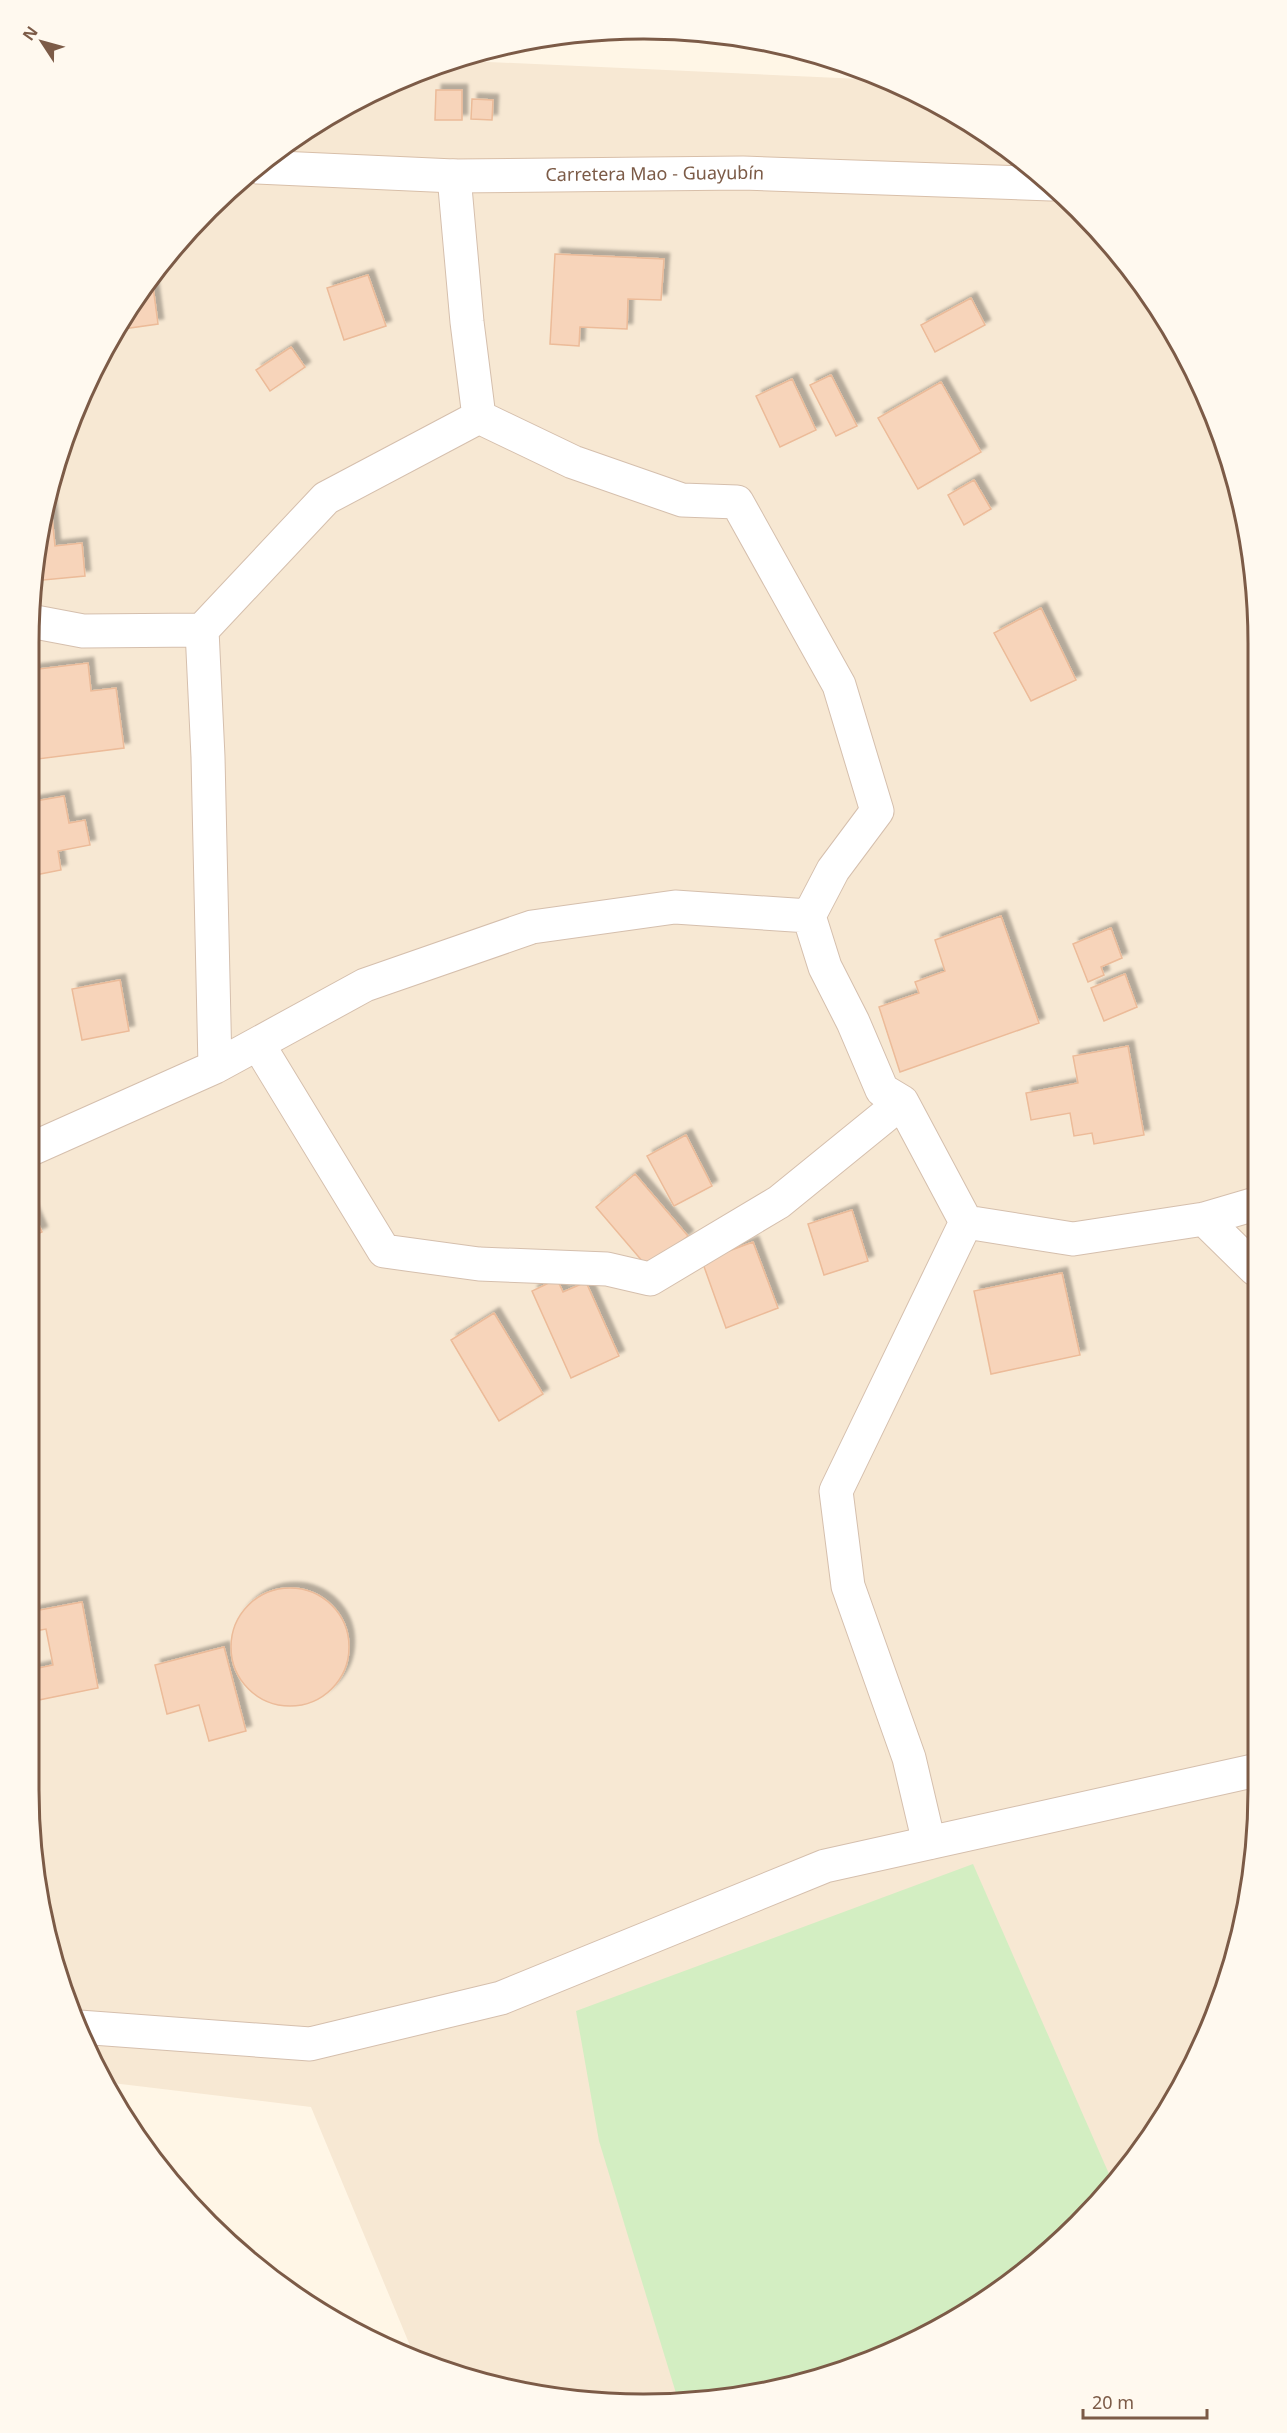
<svg xmlns="http://www.w3.org/2000/svg" width="1287" height="2433" viewBox="0 0 1287 2433" font-family="'Noto Sans',sans-serif">
<defs>
<filter id="shadow"><feDropShadow dx="5.5" dy="-5.5" stdDeviation="1.5" flood-color="#0004"/></filter>
</defs>
<rect width="100%" height="100%" fill="#fff6e6"/>
<path fill="#f7e8d3" d="M 467,61 L 883,80 L 951,111 L 1049,181 L 1155,302 L 1212,408 L 1253,564 L 1257,1829 L 1237,1949 L 1176,2097 L 1131,2164 L 1049,2252 L 985,2301 L 879,2358 L 802,2384 L 684,2403 L 603,2403 L 485,2384 L 416,2360 L 311,2107 L 104,2082 L 61,1988 L 40,1909 L 29,1789 L 30,604 L 50,484 L 111,336 L 181,238 L 269,156 L 371,92 L 452,62 Z"/>
<path fill="#d3eec2" d="M 973,1864 L 1113,2183 L 1049,2252 L 985,2301 L 879,2358 L 802,2384 L 679,2403 L 599,2141 L 576,2011 Z"/>
<path fill="#f7d4ba" stroke="#ecbb99" stroke-width="1.5" filter="url(#shadow)" d="M 436,90 L 462,90 L 462,120 L 435,120 Z
M 472,99 L 493,100 L 492,120 L 471,119 Z
M 555,254 L 664,259 L 661,300 L 628,299 L 627,329 L 580,327 L 579,346 L 550,344 Z
M 368,275 L 386,326 L 344,340 L 327,288 Z
M 152,279 L 158,324 L 116,330 Z
M 971,298 L 985,325 L 935,352 L 921,325 Z
M 291,347 L 305,367 L 270,391 L 256,370 Z
M 831,375 L 857,426 L 836,436 L 810,385 Z
M 792,379 L 816,430 L 780,447 L 756,396 Z
M 941,382 L 981,452 L 918,489 L 878,418 Z
M 974,480 L 991,509 L 964,525 L 948,495 Z
M 50,497 L 55,546 L 82,543 L 85,576 L 33,581 L 47,498 Z
M 1041,608 L 1076,680 L 1031,701 L 994,633 Z
M 30,661 L 31,670 L 88,663 L 91,691 L 116,688 L 124,748 L 30,760 Z
M 64,796 L 69,823 L 85,820 L 90,845 L 58,851 L 61,870 L 30,876 L 30,802 Z
M 1001,916 L 1039,1023 L 900,1072 L 879,1007 L 919,993 L 915,982 L 945,971 L 935,940 Z
M 1111,928 L 1122,958 L 1101,967 L 1104,975 L 1088,982 L 1073,944 Z
M 1125,974 L 1137,1007 L 1104,1021 L 1091,988 Z
M 120,980 L 129,1031 L 82,1040 L 72,989 Z
M 1128,1046 L 1144,1135 L 1094,1144 L 1092,1133 L 1074,1136 L 1070,1113 L 1031,1120 L 1026,1093 L 1078,1083 L 1073,1056 Z
M 686,1135 L 712,1186 L 674,1206 L 647,1156 Z
M 635,1174 L 688,1236 L 649,1269 L 596,1207 Z
M 29,1203 L 42,1232 L 29,1238 Z
M 852,1210 L 868,1261 L 824,1275 L 808,1224 Z
M 753,1242 L 778,1308 L 726,1328 L 702,1261 Z
M 1062,1273 L 1080,1355 L 991,1374 L 974,1291 Z
M 557,1279 L 563,1292 L 586,1282 L 619,1356 L 571,1378 L 532,1291 Z
M 494,1313 L 543,1394 L 499,1421 L 451,1340 Z
M231 1647a59 59 0 1 1 118 0a59 59 0 1 1-118 0Z
M 82,1602 L 98,1688 L 29,1702 L 29,1670 L 53,1665 L 46,1629 L 29,1632 L 29,1612 Z
M 224,1647 L 246,1731 L 209,1741 L 199,1705 L 167,1714 L 155,1665 Z"/>
<g fill="none" stroke-linecap="round" stroke-linejoin="round">
<g stroke="#d5bfad" stroke-width="35">
<path id="street" d="M 454,176 L 467,322 L 479,417 L 573,462 L 682,500 L 737,502 L 839,685 L 877,811 L 833,870 L 809,916 L 825,967 L 853,1022 L 882,1090 L 902,1102 L 966,1222 L 1073,1239 L 1204,1219 L 1255,1204
M 30,621 L 83,631 L 202,630 L 326,498 L 479,417
M 202,630 L 208,757 L 215,1067
M 258,1044 L 384,1251 L 479,1264 L 607,1269 L 650,1279 L 779,1202 L 902,1102
M 29,1150 L 215,1067 L 365,985 L 532,927 L 675,907 L 809,916
M 1204,1219 L 1255,1269
M 929,1843 L 909,1758 L 848,1586 L 836,1491 L 966,1222
M 79,2027 L 310,2044 L 501,1998 L 825,1866 L 1257,1770"/>
</g>
<g stroke="#d8bfa9" stroke-width="35">
<g id="secondary">
<path id="s1" d="M 257,167 L 454,176 L 743,173 L 1051,184"/>
</g>
</g>
<use href="#street" stroke="#fff" stroke-width="33"/>
<use href="#secondary" stroke="#fff" stroke-width="33"/>
</g>
<g text-anchor="middle" stroke-width="4.5" stroke-linejoin="round" paint-order="stroke">
<g font-size="18" fill="#7c5b47" stroke="#fff9ef">
<text dy="6" stroke="none"><textPath href="#s1" startOffset="398">Carretera Mao - Guayubín</textPath></text>
</g>
</g>
<path d="M0 0H1287V2433H0ZM643 39H644A604 604 0 0 1 1248 643V1790A604 604 0 0 1 644 2394H643A604 604 0 0 1 39 1790V643A604 604 0 0 1 643 39Z" fill="#fff9ef" fill-rule="evenodd"/>
<path fill="none" stroke="#7c5b47" stroke-width="3" d="M643 39H644A604 604 0 0 1 1248 643V1790A604 604 0 0 1 644 2394H643A604 604 0 0 1 39 1790V643A604 604 0 0 1 643 39Z"/>
<g transform="translate(42 42) rotate(306)" stroke="#fff9ef" stroke-width="4.5" paint-order="stroke">
<path d="M0-4.5L10 22L0 15L-10 22Z" fill="#7c5b47"/>
<text y="-9" font-size="16" font-weight="bold" text-anchor="middle" fill="#7c5b47">N</text>
</g>
<path d="M1083 2409v9h124v-9" fill="none" stroke="#7c5b47" stroke-width="3"/>
<text x="1092" y="2409" font-size="18" fill="#7c5b47" stroke="#fff9ef" stroke-width="4.5" paint-order="stroke">20 m</text>
</svg>
